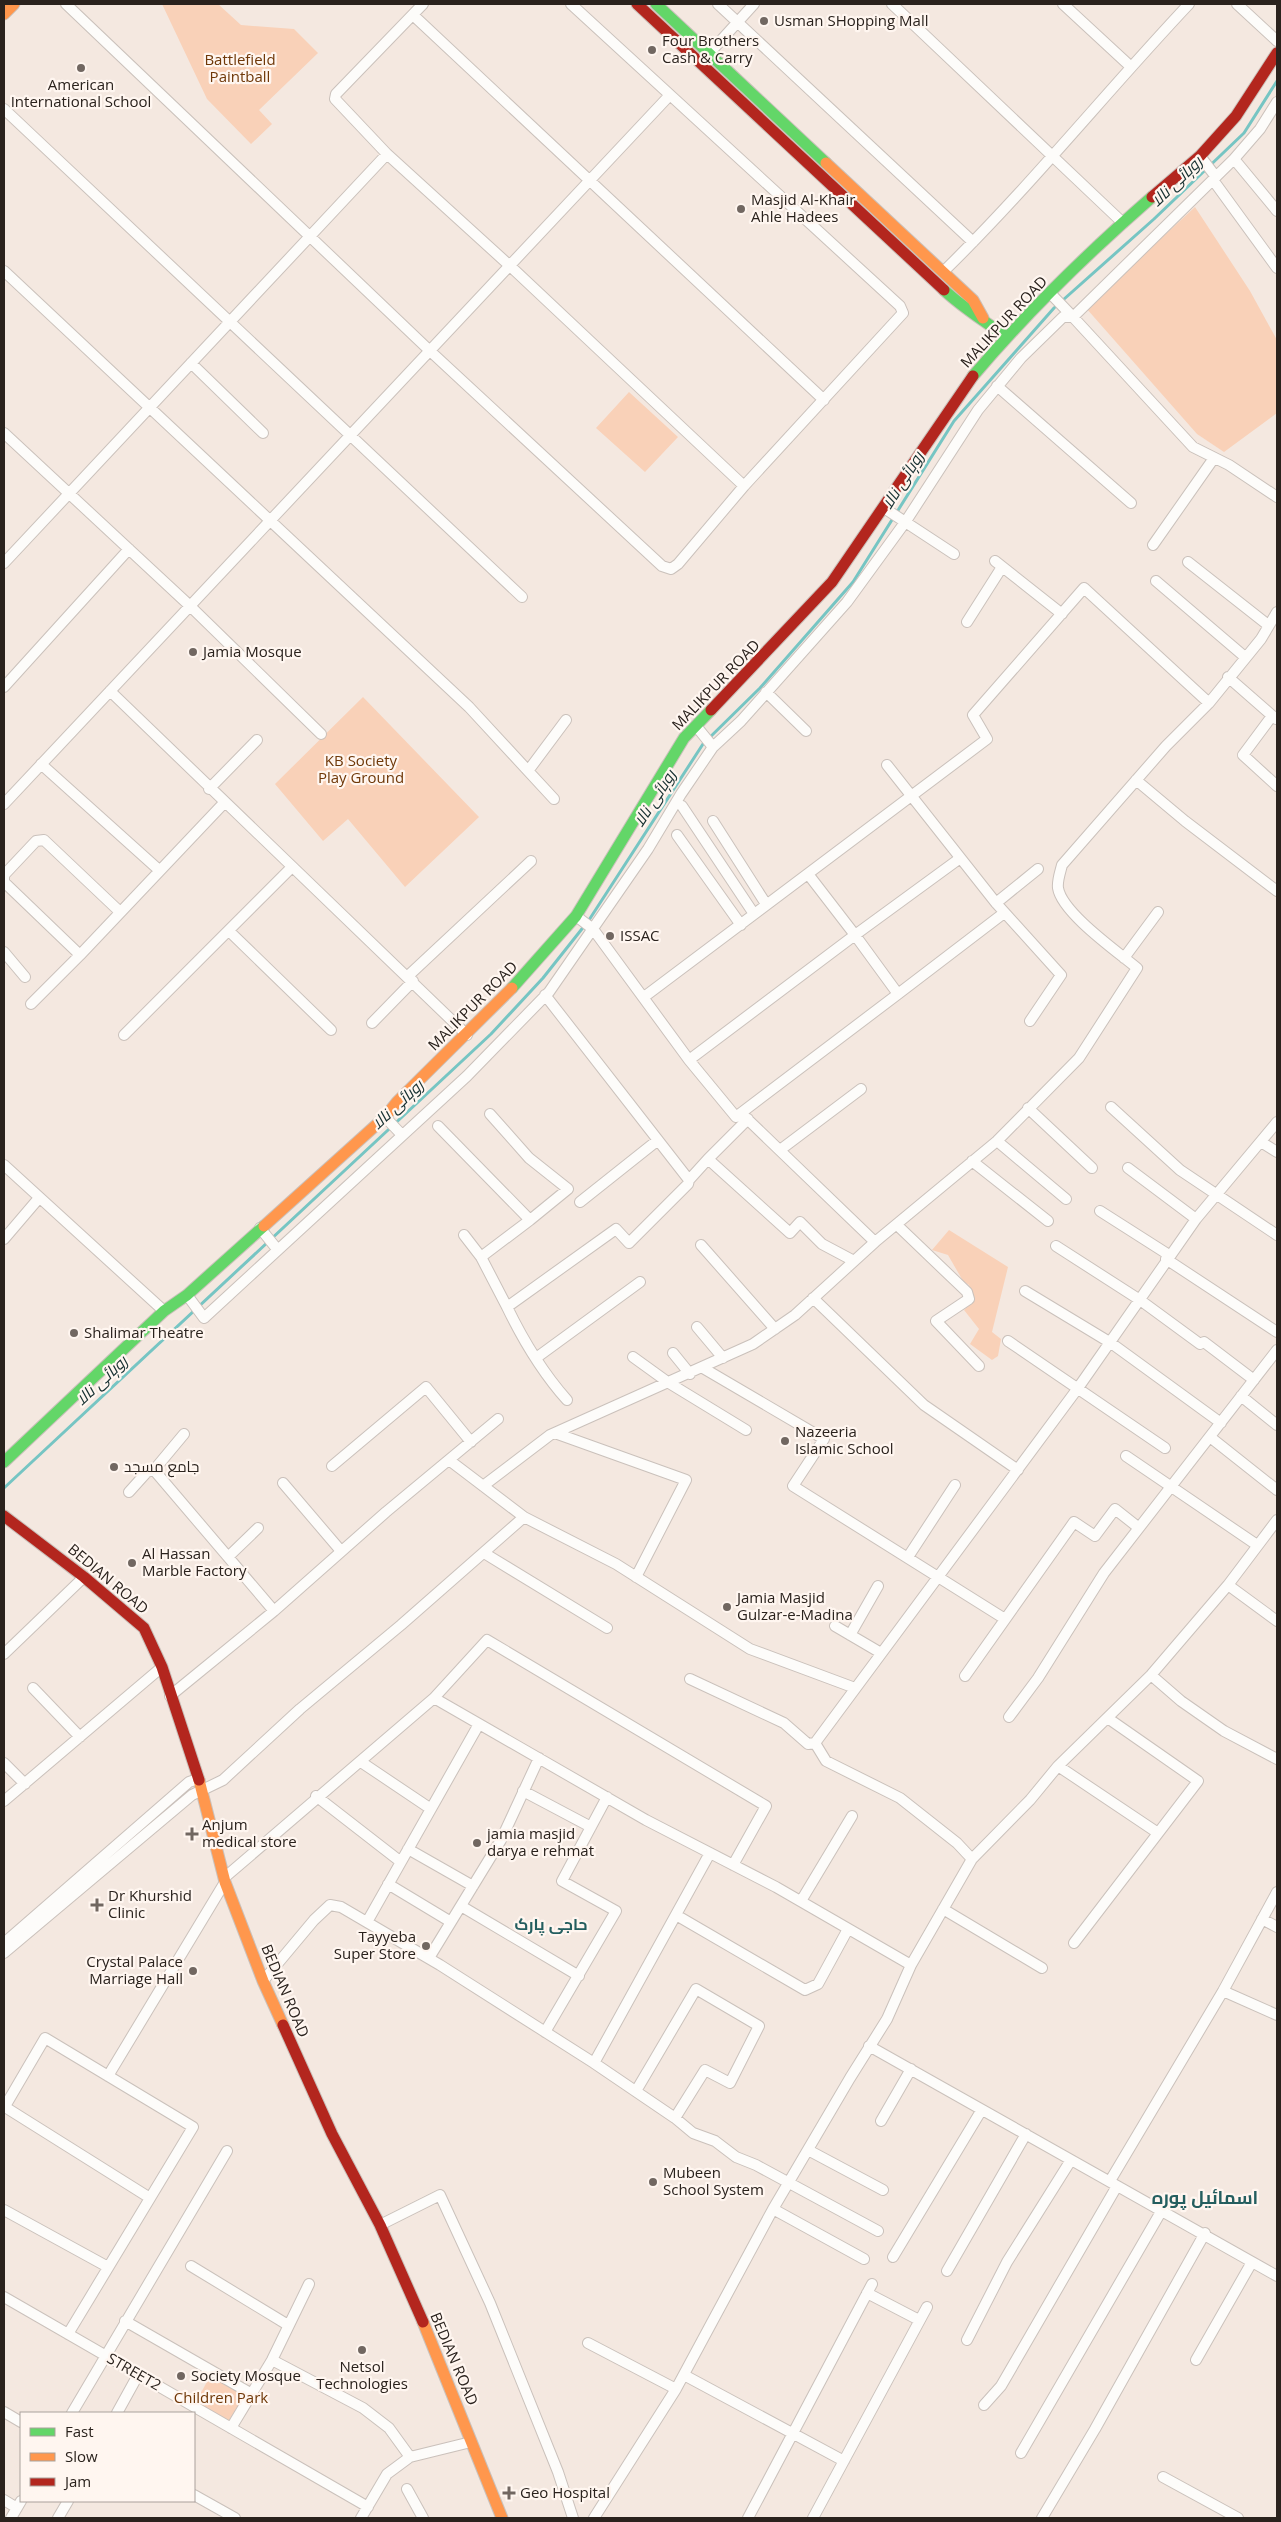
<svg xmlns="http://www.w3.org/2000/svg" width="1281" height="2522" viewBox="0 0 1281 2522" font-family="'Open Sans',Cairo,sans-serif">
<rect width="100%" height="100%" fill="#f4e8e0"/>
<path fill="#f9d1b8" d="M 162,4 L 218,4 L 241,25 L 294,29 L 318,53 L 259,110 L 272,124 L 251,144 L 207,99 Z
M 1195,207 L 1250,291 L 1277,340 L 1277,413 L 1224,452 L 1197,434 L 1086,308 Z
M 629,392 L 678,437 L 645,472 L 596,428 Z
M 363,697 L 479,817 L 405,887 L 348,819 L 323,841 L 275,784 Z
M 949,1230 L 1008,1267 L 992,1332 L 1001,1339 L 998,1356 L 992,1360 L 970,1344 L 979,1329 L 964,1310 L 973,1301 L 969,1285 L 963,1281 L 948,1255 L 932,1250 Z
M 212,2373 L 246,2393 L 228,2422 L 194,2405 Z"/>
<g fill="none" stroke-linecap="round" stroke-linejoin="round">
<path stroke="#76c5c3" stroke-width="3" d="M 4,1488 L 491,1034 L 543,978 L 589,920 L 703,744 L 760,688 L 853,582 L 954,421 L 1054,308 L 1154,219 L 1244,133 L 1277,81"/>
<g stroke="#cac1bb" stroke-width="12">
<path id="street" d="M 66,4 L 429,350 L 662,566 L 671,569 L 678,564 L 744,486 L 903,313 L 900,306 L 571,4
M 423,4 L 336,94 L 335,99 L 387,154 L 509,265 L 744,486
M 718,4 L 973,242
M 892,4 L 1123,223
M 1063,4 L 1130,66
M 1237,4 L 1277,41
M 413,15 L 824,400
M 705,58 L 754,4
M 4,109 L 522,597
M 1200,156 L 1216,177
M 1234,159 L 1260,129 L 1277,102
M 1213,180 L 1277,268
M 4,271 L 469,707 L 554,799
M 943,272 C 1030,187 1106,92 1189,4
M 1050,293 L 1073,317 L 1234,159 L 1277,211
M 191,363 L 263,433
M 997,386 L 1131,503
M 4,433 L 189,605 L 321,734
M 884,508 L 954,554
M 1153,545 L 1214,458
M 995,561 L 1062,614
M 1188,562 L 1268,625
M 4,563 L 387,154
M 1156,581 L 1245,657
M 967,622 L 1002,567
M 1228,677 L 1276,719
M 4,687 L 129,549
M 110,691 L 467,1035
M 766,692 L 806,731
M 1272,716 L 1243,755 L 1277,786
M 696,726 L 713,747
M 41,764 L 159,870
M 887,765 L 996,903 L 1061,975 L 1030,1021
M 528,771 L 566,720
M 1136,780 L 1185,821 L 1277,891
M 209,789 L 257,740
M 4,804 L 669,96
M 682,806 L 754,914
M 713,821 L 766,904
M 677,835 L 741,925
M 808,874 L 855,935 L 959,859
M 4,875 L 36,841 L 44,840 L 119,911
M 4,877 L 4,882 L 80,955 L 224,803
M 996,903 L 1038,869
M 576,916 L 593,929 L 689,1060
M 230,932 L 331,1030
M 4,952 L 25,977
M 1124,958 L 1158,912
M 408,976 L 531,861
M 545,995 L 689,1180
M 644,997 L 987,739 L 973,715 L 1084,588 L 1209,703
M 31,1004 L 80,955
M 372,1023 L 413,981
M 124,1035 L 292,867
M 1111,1107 L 1180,1170 L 1277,1235
M 1028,1108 L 1092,1168
M 741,1113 L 898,994
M 490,1114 L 529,1158 L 568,1189 L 530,1220
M 385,1117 L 402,1135
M 748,1119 L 708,1159 L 790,1233 L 800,1222 L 822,1244 L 854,1261
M 438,1126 L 530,1220 L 481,1257
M 997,1141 L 1066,1199
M 1261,1142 L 1277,1152
M 780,1150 L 861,1089
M 972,1161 L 1048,1221
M 4,1165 L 164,1311
M 1128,1168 L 1196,1219
M 580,1202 L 658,1140
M 1100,1211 L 1169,1255
M 897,1225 L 967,1292 L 969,1299 L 936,1321 L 979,1366
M 260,1228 L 277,1249
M 464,1235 L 481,1257 L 507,1307
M 4,1239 L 39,1198
M 875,1242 L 741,1113 L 736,1117 L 689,1060 L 855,935 L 898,994 L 1004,913
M 701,1245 L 775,1329
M 1056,1246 L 1140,1300 L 1200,1344 L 1204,1342 L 1254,1380
M 1166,1259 L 1277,1332
M 1025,1291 L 1111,1343 L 1221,1423
M 187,1295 L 204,1318 L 467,1076 L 549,992 L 648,849 L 681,794 L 713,747 L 741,721 L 847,602 L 906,521 L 978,410 L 1021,358 L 1063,317 L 1073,317 L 1193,447 L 1229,465 L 1277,497
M 813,1298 L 924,1405 L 1018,1470
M 697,1327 L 723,1358
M 1008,1341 L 1165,1448
M 673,1353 L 690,1374
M 633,1357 L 669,1383 L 746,1430
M 536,1358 L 640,1282
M 703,1368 L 824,1439 L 793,1486 L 1005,1619
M 1241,1396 L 1277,1425
M 567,1400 C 542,1372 523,1340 507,1307 L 616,1229 L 629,1243 L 688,1184 L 689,1180 L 708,1159
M 555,1433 L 686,1480 L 636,1577
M 184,1434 L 154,1470 L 274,1611
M 1210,1437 L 1277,1490
M 1126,1456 L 1257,1545
M 449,1460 L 524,1517 L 616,1564 L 750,1649 L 855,1688
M 332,1466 L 426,1387 L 471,1442
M 283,1483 L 341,1551
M 483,1486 L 550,1435 L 753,1344 L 795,1315 L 875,1242 L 997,1141 L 1079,1058 L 1137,968 C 1118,952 1062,913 1058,888 C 1057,881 1060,873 1062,865 L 1166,746 L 1209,703 L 1261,639 L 1277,612
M 129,1492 L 147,1472 L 154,1470
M 484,1553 L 607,1628
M 228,1557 L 258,1528
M 908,1557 L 955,1485
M 1228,1585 L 1277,1621
M 835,1626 L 881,1653
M 850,1635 L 878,1586
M 4,1654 L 84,1577
M 1151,1675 L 1181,1701 L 1224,1731 L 1277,1759
M 965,1676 L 1074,1522 L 1095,1536 L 1115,1509 L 1139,1528
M 690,1679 L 784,1723 L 808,1744 L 815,1743
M 33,1688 L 80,1737
M 170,1696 L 274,1611 L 386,1512 L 498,1419
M 434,1698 L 646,1820 L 776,1887 L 911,1965
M 1009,1717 L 1038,1678 L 1104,1573 L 1277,1350
M 815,1743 L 1078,1388 L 1196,1219 L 1277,1122
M 815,1743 L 826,1761 L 900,1798 L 957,1843 L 972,1859
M 361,1762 L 431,1809
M 4,1763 L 25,1784
M 1058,1766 L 1158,1833
M 523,1791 L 591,1827
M 316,1796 L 401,1862
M 4,1801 L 162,1667
M 408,1849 L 473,1886
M 224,1878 L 434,1698 L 487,1640 L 766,1806 L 733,1865
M 388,1884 L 451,1922
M 801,1901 L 852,1816
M 461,1906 L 579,1976
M 943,1909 L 1042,1968
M 676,1915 L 805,1990 L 818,1984 L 848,1929
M 1262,1919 L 1277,1927
M 367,1922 L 479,1724
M 4,1943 L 189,1782 L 198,1779
M 1074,1943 L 1198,1781 L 1109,1719
M 4,1953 L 192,1795 L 223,1780 L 300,1709 L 401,1625 L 524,1517
M 429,1958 L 501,1840 L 539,1758
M 263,1981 L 314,1920 L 330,1905 L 341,1907 L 440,1965 L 594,2063 L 675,2118 L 693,2133 L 715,2141 L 736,2157 L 756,2165 L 878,2231
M 1223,1991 L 1277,2015
M 545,2032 L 616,1911 L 562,1881 L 607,1797
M 869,2046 L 1277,2276
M 594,2063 L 710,1853
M 108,2076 L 225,1882
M 636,2091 L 696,1989 L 759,2026 L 730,2083 L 705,2070 L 675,2118
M 5,2107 L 150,2198
M 4,2108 L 45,2038 L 193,2127 L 68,2334
M 881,2121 L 911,2069
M 808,2150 L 883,2190
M 1110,2181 L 1223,1991 L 1277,1892
M 773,2209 L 864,2259
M 4,2210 L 108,2267
M 380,2225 L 440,2195 L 490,2303 L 558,2472 L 573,2518
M 893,2257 L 981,2111
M 191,2266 L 288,2325
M 947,2271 L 1026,2134
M 867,2293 L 919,2320
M 4,2297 L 368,2507
M 125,2321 L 252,2394
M 967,2340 L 1007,2262 L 1071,2160
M 588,2343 L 676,2389
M 272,2360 L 363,2408 L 389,2428 L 410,2457
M 1196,2360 L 1252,2262
M 684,2375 L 844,2461
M 984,2405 L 1001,2386 L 1117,2186
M 4,2412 L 21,2422
M 72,2413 L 227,2151
M 117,2413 L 138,2375
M 231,2428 L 272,2360 L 309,2284
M 1021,2453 L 1162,2210
M 1163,2477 L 1238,2518
M 407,2489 L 423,2518
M 194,2495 L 235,2518
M 4,2500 L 17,2508
M 11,2518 L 21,2501
M 58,2518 L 68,2501
M 361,2518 L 387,2474 L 410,2457 L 471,2442
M 594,2518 L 676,2389 L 773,2209 L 850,2078 L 887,2019 L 911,1965 L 972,1859 L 1030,1800 L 1058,1766 L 1151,1675 L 1228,1585 L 1277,1520
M 748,2518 L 872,2284
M 813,2518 L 927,2307
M 1042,2518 L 1095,2429 L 1205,2233"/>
</g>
<g stroke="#cac1bb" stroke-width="13">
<path id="fast" d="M 656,4 L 826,163
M 944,290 C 963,308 985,321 1006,337
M 973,376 C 1027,312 1089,252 1152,197
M 512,988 L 576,916 L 684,738 L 711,710
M 4,1462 L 164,1311 L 187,1295 L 264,1226"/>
</g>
<g stroke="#cac1bb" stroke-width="13">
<path id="slow" d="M 4,14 L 14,4
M 826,163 L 973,300 L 983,318
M 264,1226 L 385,1117 L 397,1102 L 512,988
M 199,1780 L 225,1882 L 263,1981 L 283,2025
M 423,2322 L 502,2518"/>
</g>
<g stroke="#cac1bb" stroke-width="13">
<path id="jam" d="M 637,4 L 944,290
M 1152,197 L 1200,156 L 1236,116 L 1277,53
M 711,710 L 832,582 L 973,376
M 4,1516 L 84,1577 L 144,1628 L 162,1667 L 199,1780
M 283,2025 L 332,2134 L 380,2225 L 423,2322"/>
</g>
<use href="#street" stroke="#fdfcfa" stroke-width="10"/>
<use href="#fast" stroke="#63d668" stroke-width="11"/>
<use href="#slow" stroke="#ff974d" stroke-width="11"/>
<use href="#jam" stroke="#b3261e" stroke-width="11"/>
</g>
<g fill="#716761" stroke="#fff6f0" stroke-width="2">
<circle cx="764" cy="21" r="5"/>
<circle cx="652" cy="50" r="5"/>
<circle cx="81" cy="68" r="5"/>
<circle cx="741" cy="209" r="5"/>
<circle cx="193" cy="652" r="5"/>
<circle cx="610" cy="936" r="5"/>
<circle cx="74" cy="1333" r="5"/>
<circle cx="785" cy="1441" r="5"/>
<circle cx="114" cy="1467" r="5"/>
<circle cx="132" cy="1563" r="5"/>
<circle cx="727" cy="1607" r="5"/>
<path d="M189.5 1826.5h5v5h5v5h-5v5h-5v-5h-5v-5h5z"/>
<circle cx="477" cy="1843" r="5"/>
<path d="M94.5 1897.5h5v5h5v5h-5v5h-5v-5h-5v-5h5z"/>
<circle cx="426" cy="1946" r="5"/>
<circle cx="193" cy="1971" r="5"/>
<circle cx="653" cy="2182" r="5"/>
<circle cx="362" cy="2350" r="5"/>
<circle cx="181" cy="2376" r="5"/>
<path d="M506.5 2485.5h5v5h5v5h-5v5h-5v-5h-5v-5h5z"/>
</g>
<g text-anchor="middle" stroke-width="4.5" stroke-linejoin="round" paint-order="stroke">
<g font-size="15" fill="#2a221d" stroke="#fff6f0" text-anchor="start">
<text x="774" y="26">Usman SHopping Mall</text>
<text x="662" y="46">Four Brothers<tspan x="662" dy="17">Cash &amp; Carry</tspan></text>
<text x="81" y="90" text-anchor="middle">American<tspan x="81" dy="17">International School</tspan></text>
<text x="751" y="205">Masjid Al-Khair<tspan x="751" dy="17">Ahle Hadees</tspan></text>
<text x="203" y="657">Jamia Mosque</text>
<text x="620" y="941">ISSAC</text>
<text x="84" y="1338">Shalimar Theatre</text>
<text x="795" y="1437">Nazeeria<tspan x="795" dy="17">Islamic School</tspan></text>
<text x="124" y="1472">جامع مسجد</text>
<text x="142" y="1559">Al Hassan<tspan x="142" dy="17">Marble Factory</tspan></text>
<text x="737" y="1603">Jamia Masjid<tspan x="737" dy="17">Gulzar-e-Madina</tspan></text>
<text x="202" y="1830">Anjum<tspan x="202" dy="17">medical store</tspan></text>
<text x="487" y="1839">jamia masjid<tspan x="487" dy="17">darya e rehmat</tspan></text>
<text x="108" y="1901">Dr Khurshid<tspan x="108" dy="17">Clinic</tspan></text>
<text x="416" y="1942" text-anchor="end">Tayyeba<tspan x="416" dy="17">Super Store</tspan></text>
<text x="183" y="1967" text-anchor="end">Crystal Palace<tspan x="183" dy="17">Marriage Hall</tspan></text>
<text x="663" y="2178">Mubeen<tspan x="663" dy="17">School System</tspan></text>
<text x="362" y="2372" text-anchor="middle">Netsol<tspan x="362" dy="17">Technologies</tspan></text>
<text x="191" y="2381">Society Mosque</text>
<text x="520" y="2498">Geo Hospital</text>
</g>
<g font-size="15" fill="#6f3808" stroke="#fff6f0">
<text x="240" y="65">Battlefield<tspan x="240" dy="17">Paintball</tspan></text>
<text x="361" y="766">KB Society<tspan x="361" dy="17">Play Ground</tspan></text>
<text x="221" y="2403">Children Park</text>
</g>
<g font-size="15" fill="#2a221d" stroke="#fff6f0">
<text transform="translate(1004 322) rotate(-47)" y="5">MALIKPUR ROAD</text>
<text transform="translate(716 685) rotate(-46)" y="5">MALIKPUR ROAD</text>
<text transform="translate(473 1006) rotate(-45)" y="5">MALIKPUR ROAD</text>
<text transform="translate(108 1579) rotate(40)" y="5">BEDIAN ROAD</text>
<text transform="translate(285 1991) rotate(67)" y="5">BEDIAN ROAD</text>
<text transform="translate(454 2359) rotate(67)" y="5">BEDIAN ROAD</text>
<text transform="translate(134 2372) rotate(30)" y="5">STREET2</text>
</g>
<g font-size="16" font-style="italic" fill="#162f30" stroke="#fff6f0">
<text transform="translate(1176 181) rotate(-44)" y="6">روہائی نالا</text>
<text transform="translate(902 480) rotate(-58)" y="6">روہائی نالا</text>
<text transform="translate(654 798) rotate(-57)" y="6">روہائی نالا</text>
<text transform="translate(397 1104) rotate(-43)" y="6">روہائی نالا</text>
<text transform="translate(101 1380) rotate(-43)" y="6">روہائی نالا</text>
</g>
<g font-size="16" font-weight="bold" fill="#245e5f" stroke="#fff6f0">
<text x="551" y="1930">حاجی پارک</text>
</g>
<g font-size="18" font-weight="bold" fill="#245e5f" stroke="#fff6f0">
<text x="1205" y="2204">اسمائیل پورہ</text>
</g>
</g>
<rect width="1281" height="2522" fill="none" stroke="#2a221d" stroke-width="10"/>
<rect x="20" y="2412" width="175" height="90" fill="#fff6f0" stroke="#aaa19c"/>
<rect x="30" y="2428" width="25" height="8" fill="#63d668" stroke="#aaa19c"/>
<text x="65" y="2437" font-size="15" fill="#2a221d">Fast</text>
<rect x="30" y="2453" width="25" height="8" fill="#ff974d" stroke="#aaa19c"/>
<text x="65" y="2462" font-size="15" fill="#2a221d">Slow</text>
<rect x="30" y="2478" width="25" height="8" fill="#b3261e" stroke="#aaa19c"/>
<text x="65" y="2487" font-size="15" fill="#2a221d">Jam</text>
</svg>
